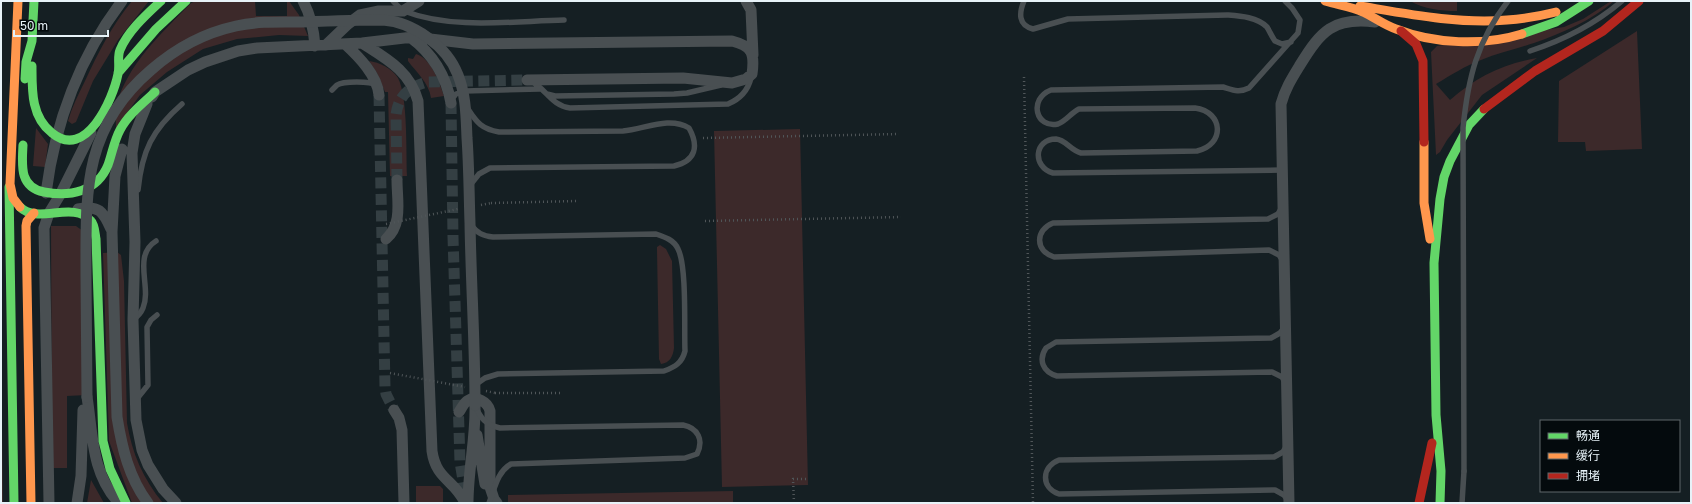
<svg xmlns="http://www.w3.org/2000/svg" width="1692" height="504" viewBox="0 0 1692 504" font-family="'Golos Text','Noto Sans SC',sans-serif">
<rect width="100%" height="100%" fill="#151f23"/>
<path fill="#3c292a" d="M 132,1 L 149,1 L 118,40 L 93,81 L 76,122 L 72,124 L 68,121 C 72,107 78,95 85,81 C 98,53 112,25 132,1 Z
M 196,1 L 255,1 L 256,16 L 287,16 L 287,1 L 289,1 L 299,15 L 308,36 L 279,35 L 237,39 L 203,49 L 167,72 L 140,95 L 116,128 C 116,121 115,113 116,106 C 128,63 161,34 191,3 Z
M 1410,1 L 1457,1 L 1457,11 C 1441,11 1424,9 1410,1 Z
M 1611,1 L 1614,1 C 1591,21 1562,33 1534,43 C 1516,49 1498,53 1481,60 C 1465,66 1451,75 1436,84 L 1450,100 C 1476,77 1502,64 1537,58 L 1482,95 L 1447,140 L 1440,152 L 1436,155 L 1431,52 L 1437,46 L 1564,27 L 1583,19 Z
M 1637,31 L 1642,149 L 1586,151 L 1585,142 L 1558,142 L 1559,81 Z
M 416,54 C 431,58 440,83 444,96 L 431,98 C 429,83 416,72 408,61 L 408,58 L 413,59 Z
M 369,61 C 379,62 393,69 398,78 C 408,97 406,152 407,176 L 390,176 L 388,92 L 385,92 L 377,73 Z
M 36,128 L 48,144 L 45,167 L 33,166 Z
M 800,129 L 808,485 L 722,487 L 714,131 Z
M 51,226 L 76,226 L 83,231 L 87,395 L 67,396 L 67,468 L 52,468 Z
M 660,245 L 666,249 L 672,261 L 674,348 C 673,356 670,363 661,364 L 659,359 L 657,250 L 657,247 Z
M 117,252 L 121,255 L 124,281 L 127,423 C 132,453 143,479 163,503 L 132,503 L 109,441 L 103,253 Z
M 1,351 L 3,503 L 1,503 Z
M 91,480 L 104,503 L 87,503 Z
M 416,486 L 440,486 L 443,489 L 443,503 L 416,503 Z
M 733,491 L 733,503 L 508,503 L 508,495 Z"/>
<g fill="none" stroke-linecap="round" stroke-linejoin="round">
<path stroke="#343f43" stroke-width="11" stroke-dasharray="11 5.5" stroke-linecap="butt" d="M 379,95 L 385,387 L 386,394 L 394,410
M 451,103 L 453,237 L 460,462 L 466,498
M 397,180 L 396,115 C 398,96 409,87 427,82 L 527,80"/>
<path stroke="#505659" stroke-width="2.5" stroke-dasharray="1 3" stroke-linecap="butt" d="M 1024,77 L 1033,503
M 703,138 L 899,134
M 491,203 L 577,201
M 705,221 L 901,217
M 495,393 L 560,393
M 794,503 L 793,479 L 807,479"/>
<path stroke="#494f52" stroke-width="5.5" d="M 393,1 C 396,4 400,9 404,11 C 452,30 514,21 564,20
M 1024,1 C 1019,13 1018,25 1033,29 L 1068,19 L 1227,15 C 1240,16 1257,17 1267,27 C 1270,32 1272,37 1275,41 L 1282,44 L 1291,42
M 1530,51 C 1564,40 1595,24 1622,1
M 531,81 C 546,89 552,106 570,108 L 728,104 C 740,99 748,90 751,78
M 332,90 C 333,89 336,86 337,85 C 343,81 370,81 377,85
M 547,94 L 555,96 L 674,94 L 687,93 L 721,85
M 451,100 L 456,94 L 465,91 L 540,89
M 1282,170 L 1053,173 C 1032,167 1034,139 1056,139 C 1066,140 1070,150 1081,153 L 1197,151 C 1225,145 1224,112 1195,108 L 1079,109 C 1071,113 1066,121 1058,124 C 1036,129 1028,99 1051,90 L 1223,87 C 1233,90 1239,93 1249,88 L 1298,33 L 1300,20 L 1292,8 L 1285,1
M 138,190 C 142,151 152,130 182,104
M 1281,209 L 1278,214 L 1268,219 L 1053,223 C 1035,230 1035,251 1054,257 L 1269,250 L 1279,255 L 1283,261
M 471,225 C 477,233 483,236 493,237 L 656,234 C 665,237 674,240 678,249 C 687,266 684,329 685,351 C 682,363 675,367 664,371 L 498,374 L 485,378 L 475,385
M 133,320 C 137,317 141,313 143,308 C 152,287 132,256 156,241
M 1284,328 L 1280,333 L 1271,338 L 1056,342 L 1046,348 C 1038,360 1043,372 1057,376 L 1272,372 L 1282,377 L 1285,382
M 136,400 L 148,385 L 147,327 L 151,320 L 157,315
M 1286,447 L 1283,452 L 1274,457 L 1059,460 C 1041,467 1041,488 1059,494 L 1275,490 L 1284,495 L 1287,499
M 1462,503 L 1464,471"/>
<path stroke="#494f52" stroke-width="11" d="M 303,1 C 310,14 314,31 315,46
M 746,1 L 751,10 L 753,55
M 410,37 C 433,54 446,75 451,103
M 362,43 C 387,59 410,71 418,101 L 432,451 C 436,480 455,480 465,503
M 345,44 C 359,57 377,75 379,95
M 326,45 L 348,24 L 360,15 L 379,11 L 403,11 L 419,1
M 152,97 L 155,92 L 188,70 L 205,62 L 238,51 L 257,48 L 362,43 L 413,37 L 473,44 L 732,41 C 752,46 755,53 752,74 L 746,79 L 732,83 L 683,78 L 527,80
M 147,104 L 135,134 L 132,153 L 135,242 L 133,320 L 136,420 L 142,450 L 148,465 L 163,489 L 176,503
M 122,149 L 115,176 L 112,232 L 117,417 C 122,448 129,478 148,503
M 46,193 C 55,123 79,58 122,1
M 78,209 C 99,205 103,211 111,229
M 386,239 C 403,224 397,201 397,180
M 87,397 C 93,434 91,473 119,503
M 394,410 L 399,418 L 402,430 L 404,503
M 459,412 C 461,409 464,403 467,401 C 476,395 488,402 490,411 L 490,487 L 494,499 L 497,503
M 477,435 L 485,484
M 49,503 L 44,228 L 49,213 L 60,195 L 91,133
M 77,503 L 81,476 L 83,410
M 468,503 C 468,470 476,437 475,405
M 1289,503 L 1281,104 C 1285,89 1292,78 1300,65 C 1321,31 1333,17 1375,22"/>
<path stroke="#63d668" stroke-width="9" d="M 1522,34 L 1556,22 L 1589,1
M 32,66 C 32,90 31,117 52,133 C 86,161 113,99 118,74 C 120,66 117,57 120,50 C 128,31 146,15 161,1
M 118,73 L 156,29 L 186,1
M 25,79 L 26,62 L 32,41 L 34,1
M 23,145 C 22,165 19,187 44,192 C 70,197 97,192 108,165 C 112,154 114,141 120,130 C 128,115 142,104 155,92
M 9,187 L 14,503
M 20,207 C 38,225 73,200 91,221 C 95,225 95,234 96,239 L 103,441 L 110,469 L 126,503
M 1440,503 L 1441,471 L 1436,415 L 1434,263 L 1440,199 L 1444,177 L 1450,161 L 1469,125 L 1484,109"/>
<path stroke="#ff974d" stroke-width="9" d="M 18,1 L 10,184 L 13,198 L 20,207
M 1325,1 C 1338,5 1351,7 1363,12 C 1374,17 1384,25 1396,29 C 1434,44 1483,46 1522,34
M 1360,6 C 1408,14 1458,24 1507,20 C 1524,19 1540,16 1556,12
M 1424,142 L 1424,203 L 1430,239
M 31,503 L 26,226 L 27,221 L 34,213"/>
<path stroke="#b3261e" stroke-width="9" d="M 1401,31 L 1416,44 L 1423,61 L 1424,142
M 1484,109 L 1535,71 L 1603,31 L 1639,1
M 1419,503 L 1432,443"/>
<path stroke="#505659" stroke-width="2.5" stroke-dasharray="1 3" stroke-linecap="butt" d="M 481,205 L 491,203
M 386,224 L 458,209
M 390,373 L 465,387
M 486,391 L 495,393"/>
<path stroke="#494f52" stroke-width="5.5" d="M 468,109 C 477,123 482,129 499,132 L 623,131 C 645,129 669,116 689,128 C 699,146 696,161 674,166 L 490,168 L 479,174 L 471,184
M 475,405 C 480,418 486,425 500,428 L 683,425 C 698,428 704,440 697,454 L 685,458 L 511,464 C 497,472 495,488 489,503
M 1464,471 L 1463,128 C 1468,78 1477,41 1508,1"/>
<path stroke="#494f52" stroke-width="11" d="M 87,397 C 87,357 86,317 86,276 C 86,193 82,129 151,70 C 176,48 204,33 236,26 C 258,21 280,22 302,22 C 329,21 356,20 383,20 C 413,22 447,46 458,75 C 466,95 466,116 467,138 C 469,166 469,194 470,223 C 471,283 475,344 475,405"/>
</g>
<rect width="1692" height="504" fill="none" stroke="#e7f2f8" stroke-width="4"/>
<rect x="1540" y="420" width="140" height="72" fill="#040a0d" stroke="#5f676b"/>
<rect x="1548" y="433" width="20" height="6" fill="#63d668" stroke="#5f676b"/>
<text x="1576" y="440" font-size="12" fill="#e7f2f8">畅通</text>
<rect x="1548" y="453" width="20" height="6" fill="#ff974d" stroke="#5f676b"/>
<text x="1576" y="460" font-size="12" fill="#e7f2f8">缓行</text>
<rect x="1548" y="473" width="20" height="6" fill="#b3261e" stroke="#5f676b"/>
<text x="1576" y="480" font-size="12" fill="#e7f2f8">拥堵</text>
<path d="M14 30v6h94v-6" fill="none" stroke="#e7f2f8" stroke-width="2"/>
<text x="20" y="30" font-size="12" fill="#e7f2f8" stroke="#040a0d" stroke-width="3" paint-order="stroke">50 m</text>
</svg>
